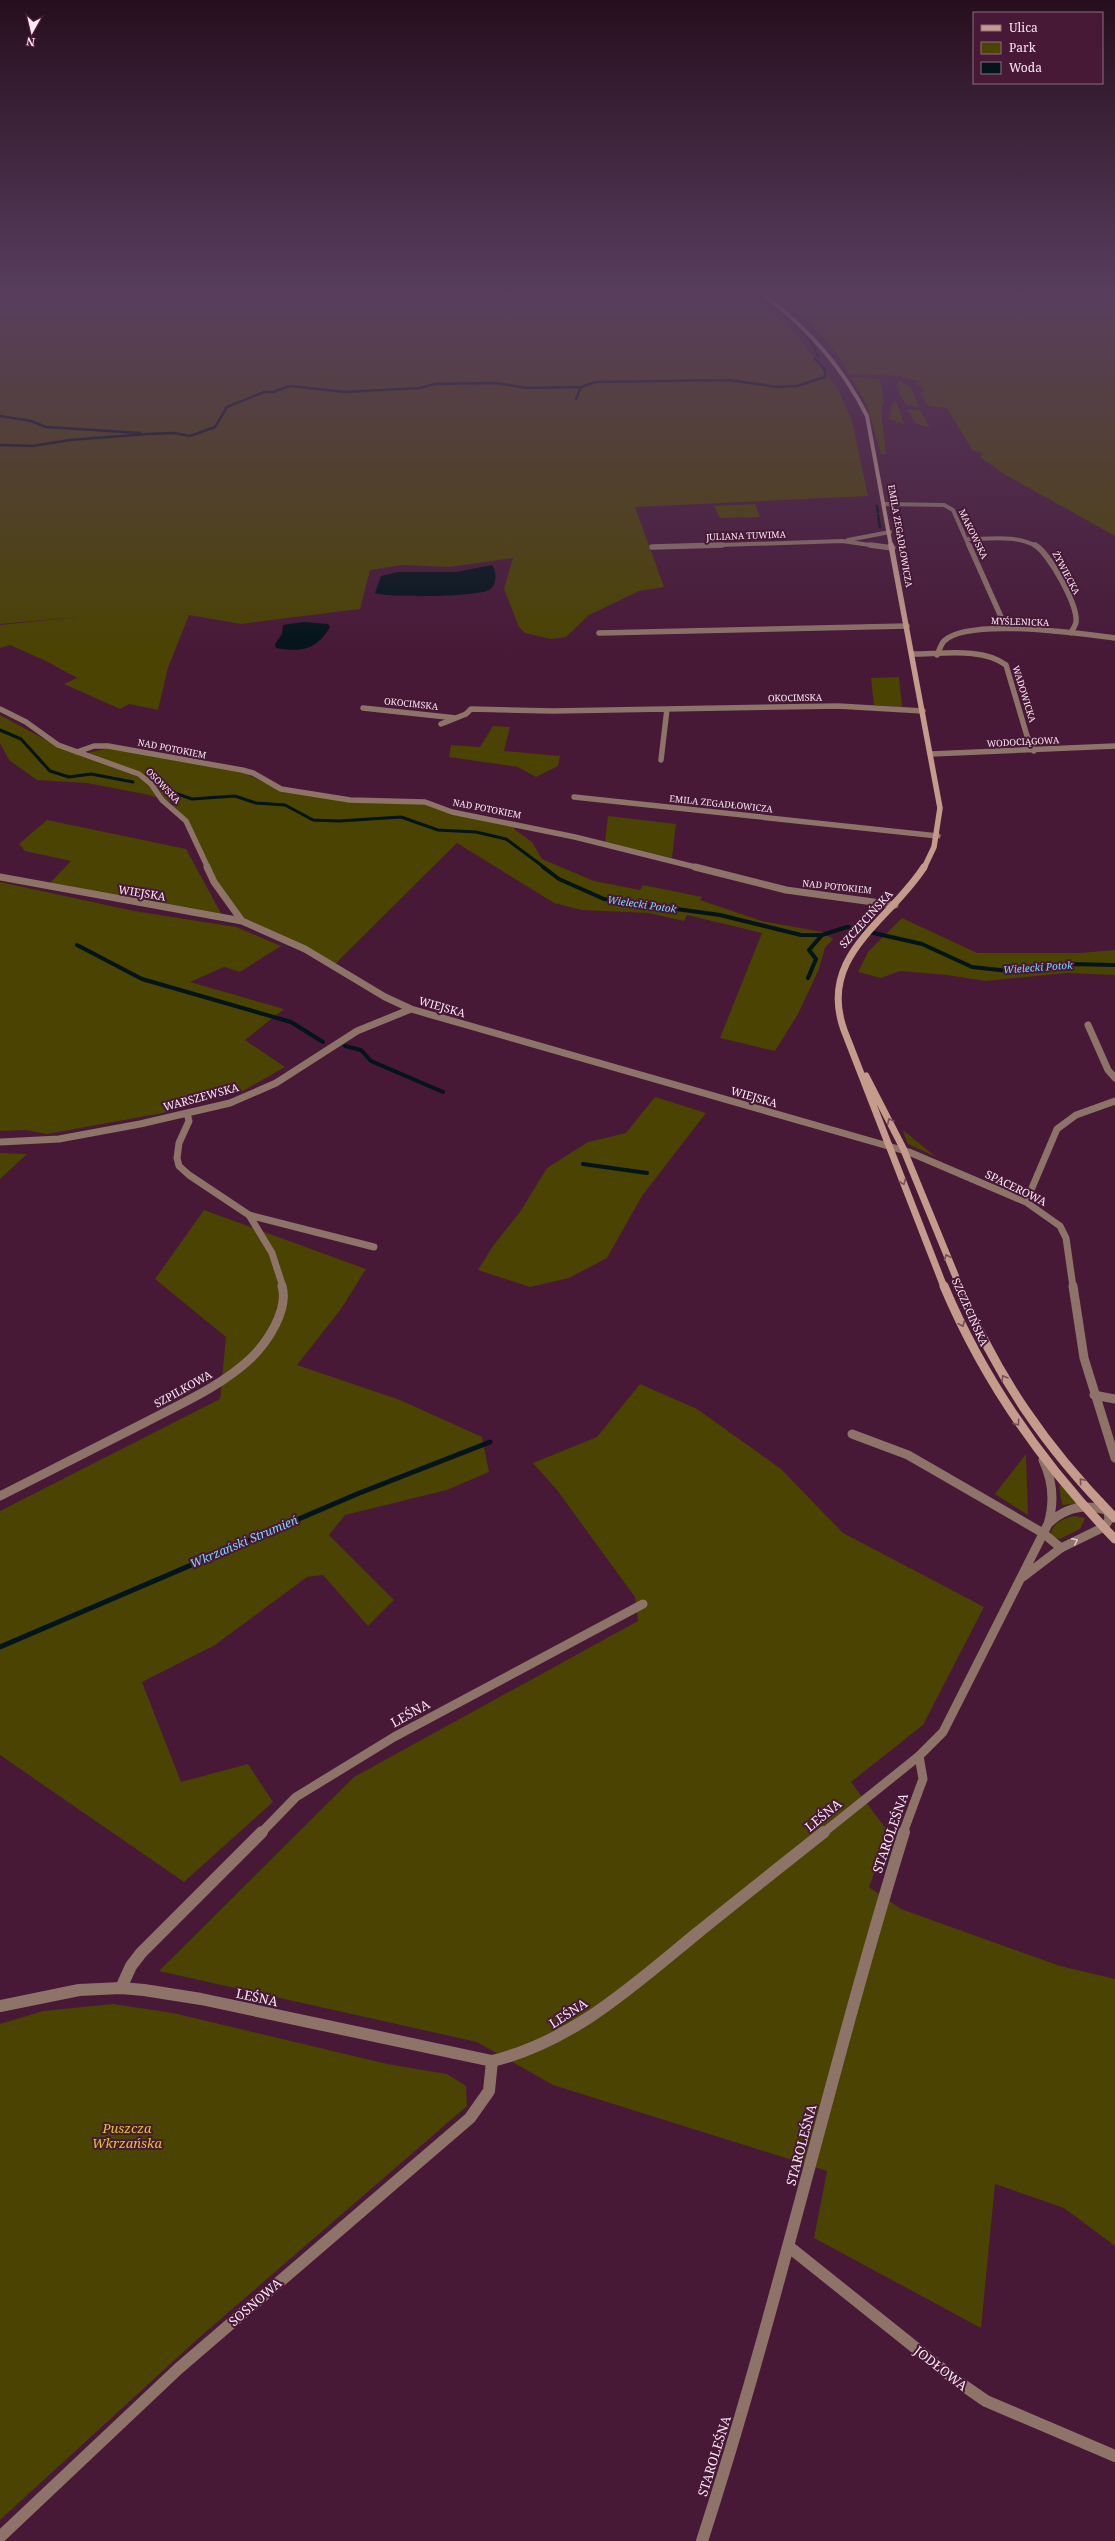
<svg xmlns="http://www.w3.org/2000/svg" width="1115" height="2541" viewBox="0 0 1115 2541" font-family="'Noto Serif',serif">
<rect width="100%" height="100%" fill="#471937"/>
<path fill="#4a4301" d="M 0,297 L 751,297 L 770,310 L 796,334 L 838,389 L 852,421 L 868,496 L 635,507 L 664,587 L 639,591 L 589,615 L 566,637 L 551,639 L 525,633 L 519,627 L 504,589 L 513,558 L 449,567 L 402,565 L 370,570 L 360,609 L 241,624 L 189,615 L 168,668 L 158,710 L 129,704 L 120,709 L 64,684 L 77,678 L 46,661 L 10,645 L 0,648 L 0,625 L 78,617 L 0,624 Z
M 776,297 L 1115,297 L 1115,536 L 1004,474 L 980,457 L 983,453 L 973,451 L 947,408 L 928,406 L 920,393 L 924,391 L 923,388 L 915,385 L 919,382 L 900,376 L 849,374 C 831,341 806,318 776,297 Z
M 851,377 L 880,379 L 884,401 L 882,407 L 882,418 L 886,454 L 881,454 L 867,405 Z
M 900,381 L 911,387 L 919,407 L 906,405 L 896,385 Z
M 896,401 L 904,424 L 889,419 L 892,404 Z
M 907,409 L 920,410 L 930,428 L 915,423 Z
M 755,504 L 760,517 L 720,518 L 714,506 Z
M 899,677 L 902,707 L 874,705 L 871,678 Z
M 0,715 L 57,746 L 80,755 L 108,748 L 244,773 L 282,791 L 372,803 L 423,804 L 450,814 L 516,826 L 514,829 L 532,842 L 542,859 L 594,881 L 640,890 L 643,885 L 702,897 L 700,900 L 762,921 L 822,932 L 833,939 L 825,948 L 819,969 L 798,1014 L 775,1051 L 720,1038 L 762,933 L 687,915 L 684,921 L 648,913 L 582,910 L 554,903 L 457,843 L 333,966 L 242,921 L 227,901 L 191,830 L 169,806 L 176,804 L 149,795 L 87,783 L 37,780 L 9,760 L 0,743 Z
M 493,726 L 510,727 L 504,751 L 560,756 L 558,766 L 536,777 L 518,767 L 449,757 L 451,745 L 480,747 Z
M 608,816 L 676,824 L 672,858 L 605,842 Z
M 47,820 L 186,849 L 222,915 L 50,883 L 71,861 L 25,851 L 19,844 Z
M 0,882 L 134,911 L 236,927 L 281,946 L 240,972 L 224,967 L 190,982 L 284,1009 L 245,1040 L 285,1067 L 243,1091 L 163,1113 L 47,1134 L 26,1130 L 0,1131 Z
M 902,918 L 977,953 L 1080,953 L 1115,950 L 1115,975 L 1067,973 L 986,981 L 947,975 L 900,971 L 881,978 L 858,972 L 868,952 Z
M 655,1097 L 706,1113 L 642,1196 L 607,1258 L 569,1278 L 530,1287 L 478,1270 L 493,1246 L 520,1212 L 547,1168 L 588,1142 L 626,1133 Z
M 903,1131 L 904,1131 L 936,1157 L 908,1144 Z
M 0,1153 L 27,1154 L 0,1179 Z
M 204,1210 L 366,1269 L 341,1309 L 297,1365 L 400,1400 L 482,1437 L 489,1472 L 447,1490 L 345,1515 L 329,1535 L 394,1600 L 368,1626 L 323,1575 L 307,1577 L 215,1645 L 142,1682 L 181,1782 L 248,1764 L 273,1802 L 184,1882 L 0,1755 L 0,1511 L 220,1399 L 226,1337 L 155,1279 Z
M 640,1384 L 697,1409 L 781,1469 L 843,1533 L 984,1607 L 923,1725 L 851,1782 L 889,1833 L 869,1887 L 901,1909 L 1060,1966 L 1115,1979 L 1115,2246 L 1064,2208 L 995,2184 L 981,2328 L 814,2238 L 827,2171 L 553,2085 L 477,2042 L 159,1971 L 354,1777 L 638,1621 L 635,1597 L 557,1490 L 533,1463 L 597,1437 Z
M 1026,1454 L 1028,1515 L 995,1494 Z
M 1061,1485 L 1076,1503 L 1076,1504 L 1062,1505 L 1059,1486 Z
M 1075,1516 L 1085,1518 L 1080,1529 L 1060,1539 L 1051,1536 C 1050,1523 1065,1518 1075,1516 Z
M 113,2004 L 173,2013 L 387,2064 L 447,2074 L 466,2086 L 467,2106 L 201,2336 L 0,2520 L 0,2024 L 43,2011 Z"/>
<path fill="#03141a" d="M 492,565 C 497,571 497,586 489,590 C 476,597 388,598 375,593 L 381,576 L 398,572 L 456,572 Z
M 304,622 L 328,624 L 330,627 C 316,651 300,652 276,648 L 275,644 L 282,634 L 283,625 Z"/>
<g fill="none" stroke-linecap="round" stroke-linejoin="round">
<path stroke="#03141a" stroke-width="2.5" d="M 759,297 C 781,313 809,329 818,356
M 576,399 L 581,387
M 0,416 L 31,421 L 46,427 L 140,433
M 0,445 L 32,446 L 70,440 L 147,434 L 174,433 L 190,436 L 215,427 L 227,407 L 264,392 L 273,392 L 290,386 L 345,392 L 420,388 L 435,384 L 495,383 L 527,388 L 581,387 L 596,382 L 729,380 L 778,387 L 797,386 L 825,377 L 825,370 L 815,359
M 877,506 L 878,512
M 878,515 L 880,527"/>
<path stroke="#03141a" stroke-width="3" d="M 0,730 L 21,739 L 50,771 L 69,777 L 91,774 L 133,782
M 160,788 L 192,799 L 235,796 L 256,803 L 285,805 L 313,820 L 339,821 L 401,817 L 438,830 L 476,832 L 506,839 L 545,868"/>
<path stroke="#03141a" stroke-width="4" d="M 543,867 L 559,879 L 604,899 L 720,915 L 801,935 L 822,935 L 847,927 L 922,944 L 972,967 L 1009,971 L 1069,964 L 1115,965
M 77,945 L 142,979 L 291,1022 L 323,1042
M 808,978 L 816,959 L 809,950 L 822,935
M 345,1046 L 361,1050 L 371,1061 L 443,1092
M 583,1164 L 647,1173"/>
<path stroke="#03141a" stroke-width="5" d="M 0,1647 L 357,1494 L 490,1442"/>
<path stroke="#8e7369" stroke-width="4" d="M 885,504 L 944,505 L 953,510 L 969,546
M 968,539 C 990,539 1017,535 1036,546
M 848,540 L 890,532
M 691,546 L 842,541 L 877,546"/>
<path stroke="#8e7369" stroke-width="5.5" d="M 870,545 L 893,548
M 969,545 L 1006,628
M 1035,545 C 1049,553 1078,605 1076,622 C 1076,625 1072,630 1071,633
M 652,547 L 722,545
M 599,633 L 907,626
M 913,654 C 941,654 983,647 1006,665 L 1027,736 L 1034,751
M 937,655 C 939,651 941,644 944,641 C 968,617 1081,634 1115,638
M 363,708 L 456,718
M 0,709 L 26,722 L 58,745 L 139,774 L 151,784 L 162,800 L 186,821 L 208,868
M 441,724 L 466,714 L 471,709 L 553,711 L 838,706 L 923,711
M 77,752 L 94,746 L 108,746 L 242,770 L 253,773 L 281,789 L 350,800 L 425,802 L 452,812 L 575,837 L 699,868
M 931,754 L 1115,746
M 661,760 L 667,709
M 574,797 L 938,836"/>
<path stroke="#8e7369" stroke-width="7" d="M 207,867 L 214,882 L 242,921
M 695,867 L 786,890 L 895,905
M 0,877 L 242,921 L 305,949 L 385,997 L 411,1009 L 909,1152 L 1026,1202 L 1060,1226 L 1066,1238 L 1073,1287
M 1088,1025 L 1108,1070 L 1115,1078
M 187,1113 L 189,1121 L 179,1143 L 177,1158 L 179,1166 L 189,1175 L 249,1215 L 374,1247
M 0,1142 L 59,1139 L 140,1124 L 230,1103 L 276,1083 L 357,1031 L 411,1009
M 1026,1202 L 1057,1129 L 1076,1115 L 1115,1101
M 249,1215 L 272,1253 L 283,1287"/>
<path stroke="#8e7369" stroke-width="9" d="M 1073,1286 L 1084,1358 L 1115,1458
M 1094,1395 L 1115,1399
M 852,1434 L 908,1455 L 1043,1533 L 1061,1548
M 0,1496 C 48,1472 96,1447 144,1423 C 180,1404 220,1387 250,1359 C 267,1343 289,1310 282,1286
M 261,1833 L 296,1797 L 394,1737 L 643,1604
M 903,1833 L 923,1779 L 919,1756"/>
<path stroke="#8e7369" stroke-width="12" d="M 121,1988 L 131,1966 L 141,1953 L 262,1832
M 788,2246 L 957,2381 L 986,2401 L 1115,2456
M 0,2537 L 178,2369 L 470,2118 L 489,2091 L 492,2061
M 702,2541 C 778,2307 831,2067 904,1832"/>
<path stroke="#8e7369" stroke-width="9" d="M 1023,1577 L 1061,1548 L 1104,1527 L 1109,1520 L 1108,1511 C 1086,1503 1066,1507 1049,1523
M 823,1833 L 919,1756 L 943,1732 L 1048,1524 C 1055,1501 1053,1481 1043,1460"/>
<path stroke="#8e7369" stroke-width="12" d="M 0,2006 L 79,1990 L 121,1988 L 144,1990 L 201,1999 L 492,2061 C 572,2042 634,1985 696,1934 C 738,1900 781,1866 824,1832"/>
<path stroke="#c59b8b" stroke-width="4" d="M 766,297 C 809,329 843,368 867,416 L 891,546"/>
<path stroke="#c59b8b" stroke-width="5.5" d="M 891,545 L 940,808 L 934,847 L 924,868"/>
<path stroke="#c59b8b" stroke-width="7" d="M 924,867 C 889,922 817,955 844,1030 L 944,1287
M 866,1076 L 903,1148 L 960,1287"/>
<path stroke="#c59b8b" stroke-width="9" d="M 944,1286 C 985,1383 1042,1464 1115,1539
M 959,1286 C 997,1377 1046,1448 1115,1518"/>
</g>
<defs><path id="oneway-chevron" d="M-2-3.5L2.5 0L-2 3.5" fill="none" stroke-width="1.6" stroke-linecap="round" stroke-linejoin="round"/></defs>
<g stroke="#794d59">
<use href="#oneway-chevron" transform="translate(890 1121) rotate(-116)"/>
<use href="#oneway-chevron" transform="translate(903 1182) rotate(68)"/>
<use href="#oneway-chevron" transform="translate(947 1257) rotate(-113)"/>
<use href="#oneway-chevron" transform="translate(962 1324) rotate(66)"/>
<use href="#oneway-chevron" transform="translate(1004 1378) rotate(-121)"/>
<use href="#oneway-chevron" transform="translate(1017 1423) rotate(54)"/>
<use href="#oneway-chevron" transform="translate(1082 1481) rotate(-131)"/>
</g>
<use stroke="#dac5ca" href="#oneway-chevron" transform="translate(1075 1541) rotate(-26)"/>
<linearGradient id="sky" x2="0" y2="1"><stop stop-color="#270e1e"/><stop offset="0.45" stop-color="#583e5e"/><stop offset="1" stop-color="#583e5e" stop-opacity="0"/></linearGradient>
<rect width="1115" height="653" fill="url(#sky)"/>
<g text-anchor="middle" stroke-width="4" stroke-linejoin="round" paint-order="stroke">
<g font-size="9" fill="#fbe8f3" stroke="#471937">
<text transform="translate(973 534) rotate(64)" y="3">MAKOWSKA</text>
<text transform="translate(746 536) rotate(-2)" y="3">JULIANA TUWIMA</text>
<text transform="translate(900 536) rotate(80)" y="3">EMILA ZEGADŁOWICZA</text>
<text transform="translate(1066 573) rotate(62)" y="3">ŻYWIECKA</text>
<text transform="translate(1020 622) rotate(2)" y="3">MYŚLENICKA</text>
<text transform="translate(1024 694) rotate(73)" y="3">WADOWICKA</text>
<text transform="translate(795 698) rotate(-1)" y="3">OKOCIMSKA</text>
<text transform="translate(411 704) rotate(6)" y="3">OKOCIMSKA</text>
<text transform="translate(1023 742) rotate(-3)" y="3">WODOCIĄGOWA</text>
<text transform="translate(172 749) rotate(11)" y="3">NAD POTOKIEM</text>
<text transform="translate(163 786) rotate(46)" y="3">OSOWSKA</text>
<text transform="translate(721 804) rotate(6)" y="3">EMILA ZEGADŁOWICZA</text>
<text transform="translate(487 809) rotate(11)" y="3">NAD POTOKIEM</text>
<text transform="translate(837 887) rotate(6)" y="3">NAD POTOKIEM</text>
</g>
<g font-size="10" font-style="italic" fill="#79d9fa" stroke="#471937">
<text transform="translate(642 904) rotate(8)" y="4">Wielecki Potok</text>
<text transform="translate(1038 967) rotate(-4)" y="4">Wielecki Potok</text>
</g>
<g font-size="11" fill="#fbe8f3" stroke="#471937">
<text transform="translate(142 893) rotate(9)" y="4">WIEJSKA</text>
<text transform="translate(866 919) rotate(-48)" y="4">SZCZECIŃSKA</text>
<text transform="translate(442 1007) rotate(16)" y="4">WIEJSKA</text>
<text transform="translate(201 1097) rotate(-15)" y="4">WARSZEWSKA</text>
<text transform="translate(754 1097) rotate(16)" y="4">WIEJSKA</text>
<text transform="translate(1016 1188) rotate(26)" y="4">SPACEROWA</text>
<text transform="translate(970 1312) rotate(66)" y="4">SZCZECIŃSKA</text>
<text transform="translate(183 1389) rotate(-29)" y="4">SZPILKOWA</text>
</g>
<g font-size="12" font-style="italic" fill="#79d9fa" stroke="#471937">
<text transform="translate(244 1542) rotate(-23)" y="4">Wkrzański Strumień</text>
</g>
<g font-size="13" fill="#fbe8f3" stroke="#471937">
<text transform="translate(410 1713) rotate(-29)" y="5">LEŚNA</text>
<text transform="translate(823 1815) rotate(-39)" y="5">LEŚNA</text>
<text transform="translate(890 1833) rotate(-71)" y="5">STAROLEŚNA</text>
<text transform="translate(257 1997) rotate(12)" y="5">LEŚNA</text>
<text transform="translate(568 2013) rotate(-33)" y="5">LEŚNA</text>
<text transform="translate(801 2145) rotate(-75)" y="5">STAROLEŚNA</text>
<text transform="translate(255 2302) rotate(-41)" y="5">SOSNOWA</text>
<text transform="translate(941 2368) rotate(38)" y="5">JODŁOWA</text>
<text transform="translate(714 2456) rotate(-73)" y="5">STAROLEŚNA</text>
</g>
<g font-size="13" font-style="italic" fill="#ddca1e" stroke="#471937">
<text x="127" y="2133">Puszcza<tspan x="127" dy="15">Wkrzańska</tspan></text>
</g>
</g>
<rect x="973" y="12" width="130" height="72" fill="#471937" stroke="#8f6c82"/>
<rect x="981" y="25" width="20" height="6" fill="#c59b8b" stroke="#8f6c82"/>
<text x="1009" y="32" font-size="12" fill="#fbe8f3">Ulica</text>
<rect x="981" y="42" width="20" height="12" fill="#4a4301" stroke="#8f6c82"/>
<text x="1009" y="52" font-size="12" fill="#fbe8f3">Park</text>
<rect x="981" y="62" width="20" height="12" fill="#03141a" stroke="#8f6c82"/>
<text x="1009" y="72" font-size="12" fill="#fbe8f3">Woda</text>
<g transform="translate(32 32) rotate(188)" stroke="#471937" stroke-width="3" paint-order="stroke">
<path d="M0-3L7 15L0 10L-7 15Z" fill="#fbe8f3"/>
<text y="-6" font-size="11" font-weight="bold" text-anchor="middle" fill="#fbe8f3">N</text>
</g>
</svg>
